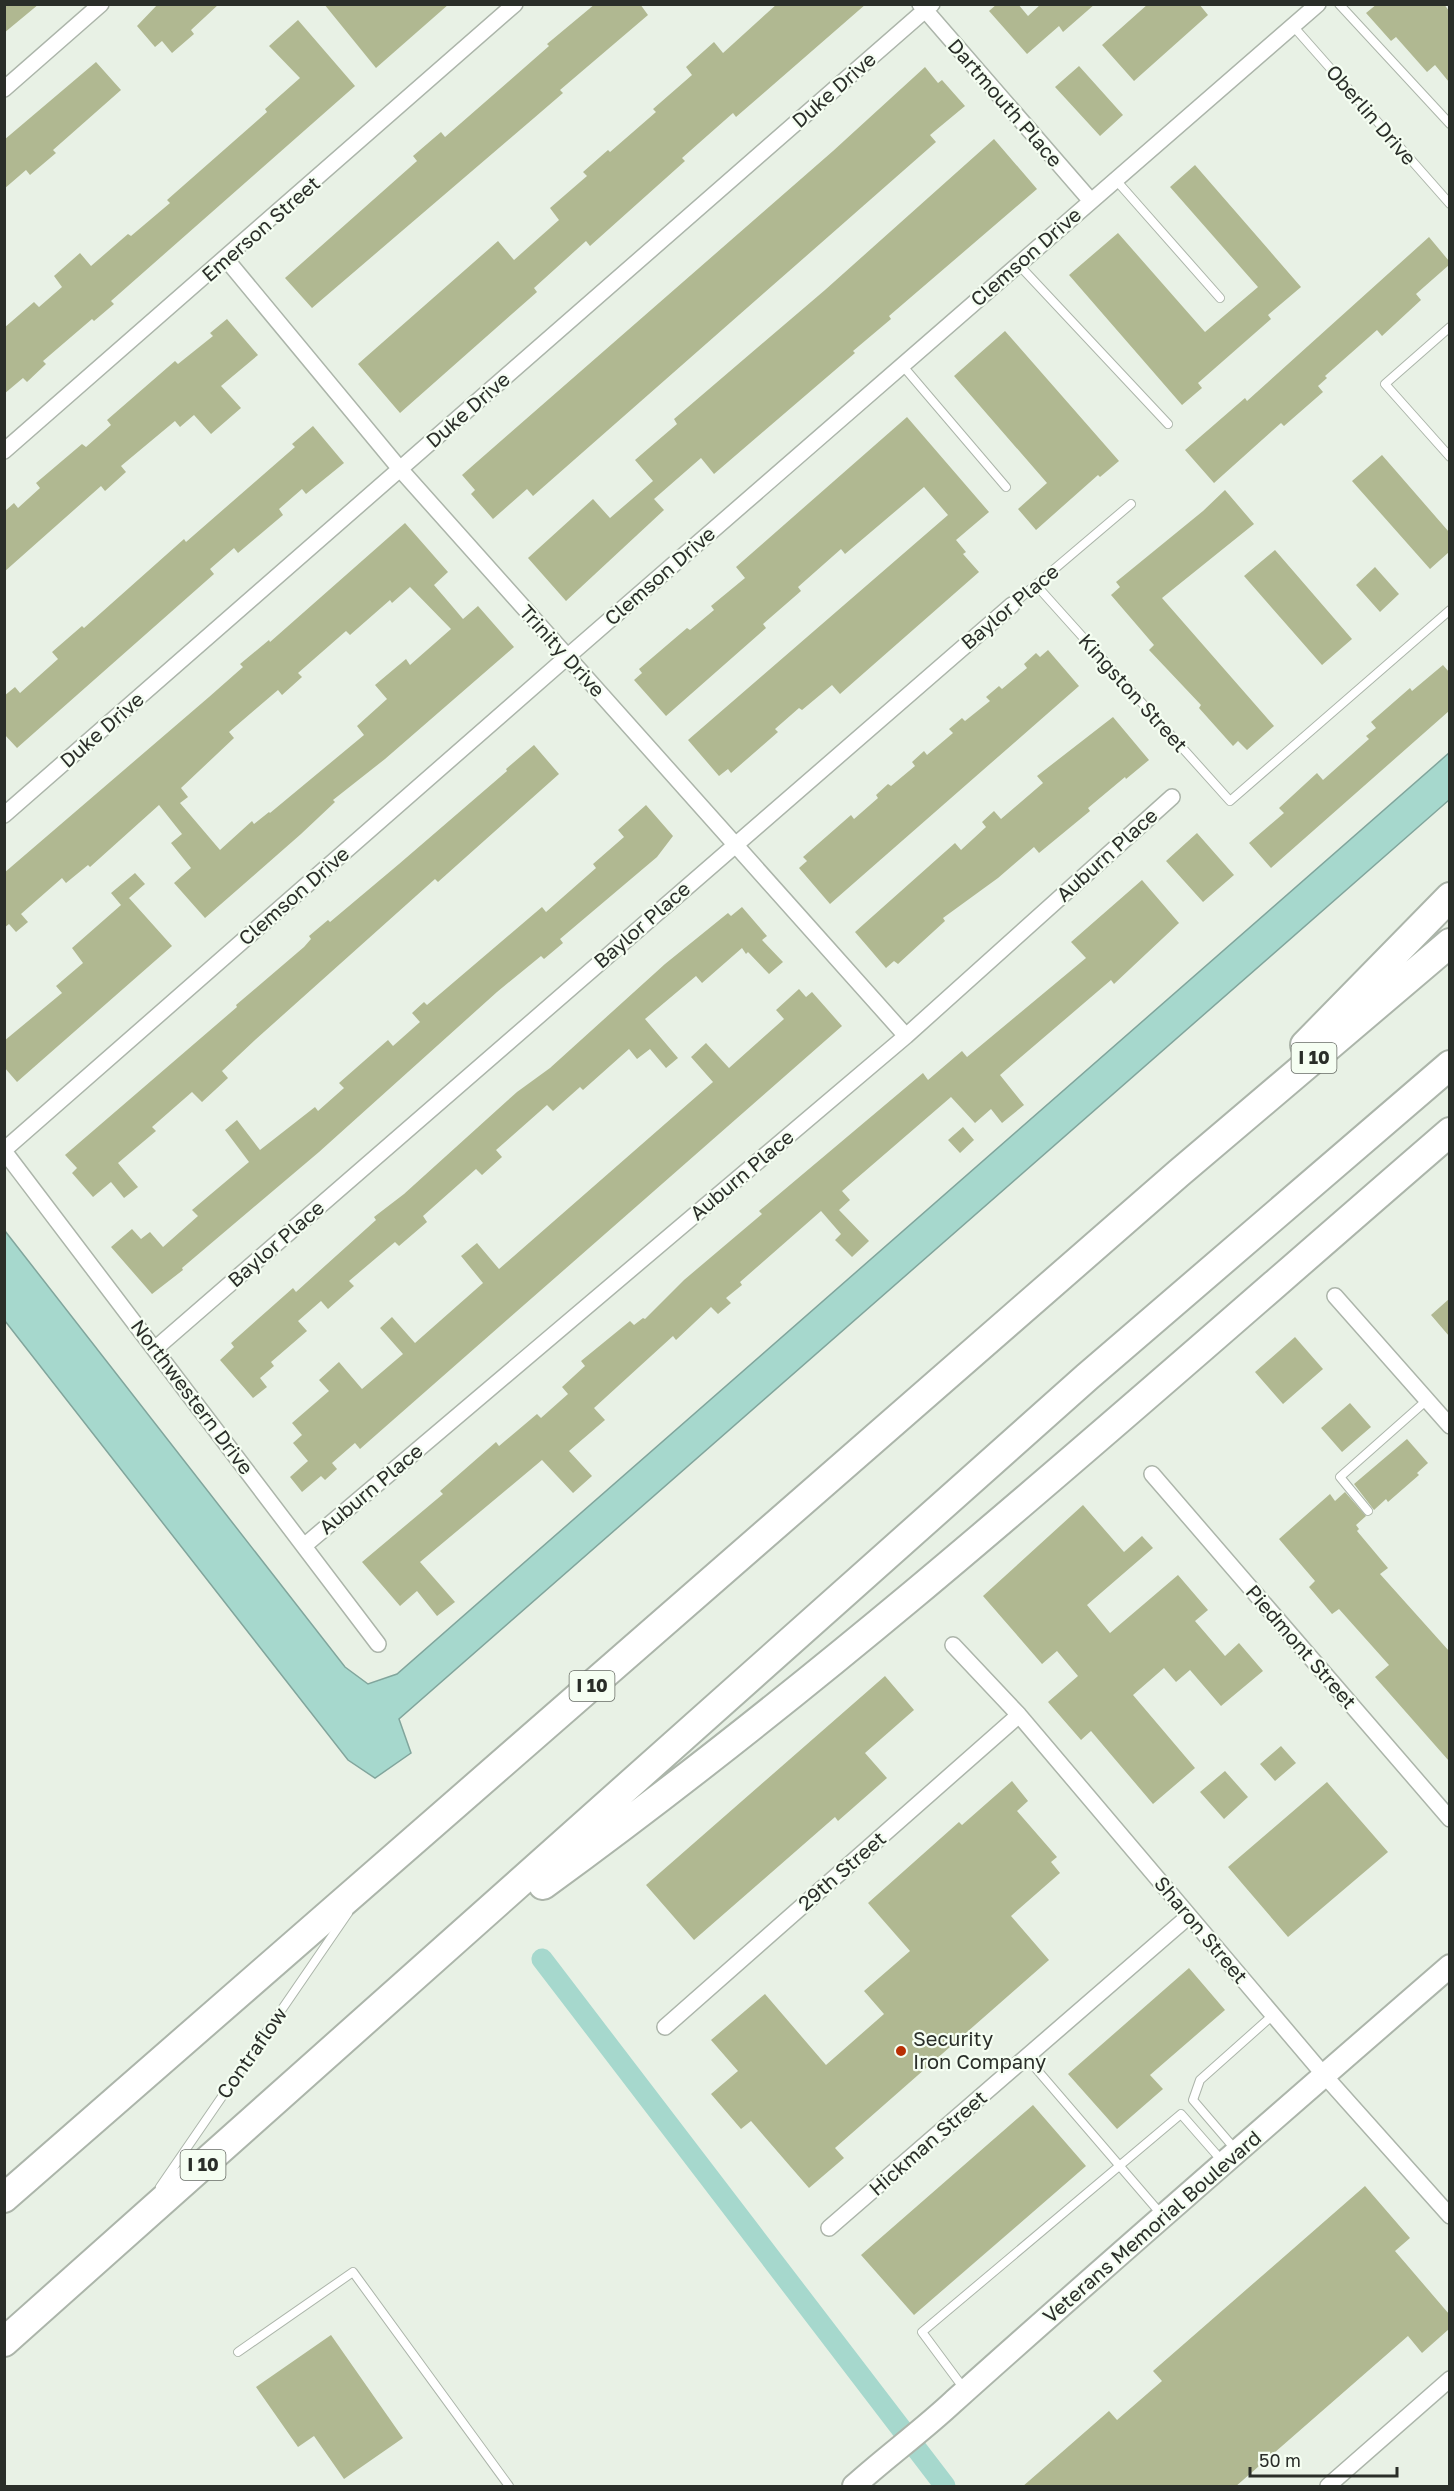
<svg xmlns="http://www.w3.org/2000/svg" width="1454" height="2491" viewBox="0 0 1454 2491" font-family="'Golos Text',sans-serif">
<rect width="100%" height="100%" fill="#e8f1e5"/>
<path fill="#a6d8cd" stroke="#81a59c" stroke-width="1.5" d="M 1449,753 L 1449,800 L 399,1719 L 411,1753 L 375,1778 L 348,1760 L 5,1321 L 5,1231 L 345,1667 L 368,1684 L 397,1674 Z"/>
<g fill="none" stroke-linecap="round" stroke-linejoin="round">
<path stroke="#a6d8cd" stroke-width="21" d="M 542,1959 L 945,2486"/>
</g>
<path fill="#b0b891" fill-rule="evenodd" d="M 4,4 L 39,4 L 4,33 Z
M 158,4 L 219,4 L 191,30 L 194,34 L 172,53 L 162,41 L 155,47 L 137,26 Z
M 324,4 L 449,4 L 376,68 Z
M 595,4 L 640,4 L 648,15 L 560,90 L 563,93 L 534,118 L 312,308 L 285,278 L 417,161 L 413,156 L 441,132 L 445,137 L 549,46 L 547,44 Z
M 777,4 L 866,4 L 736,117 L 733,113 L 682,158 L 685,161 L 590,246 L 586,241 L 534,288 L 537,292 L 400,413 L 358,364 L 498,241 L 514,260 L 559,220 L 550,208 L 587,176 L 583,172 L 608,150 L 610,152 L 656,112 L 653,109 L 692,75 L 686,67 L 714,42 L 723,53 Z
M 997,4 L 1018,4 L 1028,16 L 1041,4 L 1095,4 L 1063,32 L 1059,26 L 1027,54 L 989,11 Z
M 1148,4 L 1199,4 L 1208,15 L 1134,81 L 1102,45 Z
M 1377,4 L 1444,4 L 1449,11 L 1449,82 L 1435,65 L 1427,72 L 1396,37 L 1391,41 L 1366,13 Z
M 298,20 L 355,86 L 111,301 L 114,304 L 94,321 L 92,319 L 43,361 L 46,364 L 27,382 L 23,378 L 4,394 L 4,328 L 34,302 L 39,307 L 62,287 L 54,276 L 80,253 L 91,266 L 128,234 L 131,236 L 170,203 L 167,200 L 267,112 L 265,109 L 300,78 L 269,46 Z
M 96,62 L 121,90 L 53,150 L 56,153 L 30,175 L 26,170 L 4,189 L 4,140 Z
M 1079,66 L 1123,115 L 1100,136 L 1055,87 Z
M 925,67 L 938,83 L 942,80 L 965,106 L 930,135 L 936,142 L 533,496 L 527,489 L 493,519 L 471,494 L 475,490 L 462,475 L 833,151 Z
M 994,139 L 1037,189 L 889,316 L 891,319 L 853,351 L 855,353 L 714,474 L 701,458 L 654,499 L 664,510 L 566,601 L 528,558 L 593,499 L 610,518 L 653,481 L 635,460 L 677,424 L 674,419 L 825,290 Z
M 1195,165 L 1301,287 L 1268,315 L 1271,319 L 1198,383 L 1202,388 L 1182,405 L 1069,275 L 1118,233 L 1205,332 L 1258,287 L 1170,187 Z
M 1429,237 L 1449,261 L 1449,265 L 1416,294 L 1421,300 L 1382,336 L 1377,330 L 1325,376 L 1327,378 L 1318,386 L 1323,392 L 1284,426 L 1281,423 L 1214,483 L 1185,450 L 1245,398 L 1247,401 Z
M 227,319 L 258,355 L 221,386 L 241,408 L 211,434 L 194,415 L 180,427 L 175,421 L 121,466 L 126,472 L 105,491 L 101,486 L 4,572 L 4,512 L 14,503 L 18,508 L 40,488 L 36,483 L 82,444 L 86,447 L 111,425 L 107,420 L 175,361 L 178,364 L 213,336 L 210,333 Z
M 1005,331 L 1119,461 L 1100,477 L 1098,475 L 1036,530 L 1018,509 L 1047,483 L 954,376 Z
M 907,417 L 989,512 L 956,540 L 966,552 L 963,554 L 979,572 L 840,694 L 832,685 L 802,710 L 799,708 L 775,729 L 778,732 L 731,773 L 728,769 L 719,776 L 688,740 L 948,515 L 924,487 L 845,554 L 841,549 L 798,587 L 801,591 L 763,624 L 766,628 L 666,716 L 634,680 L 642,673 L 639,669 L 687,628 L 690,630 L 714,610 L 711,606 L 745,578 L 736,567 Z
M 313,426 L 344,463 L 306,494 L 302,489 L 279,509 L 283,515 L 238,553 L 234,548 L 210,569 L 214,574 L 17,748 L 4,734 L 4,696 L 15,687 L 20,693 L 58,659 L 52,652 L 82,626 L 84,628 L 184,539 L 186,542 L 295,447 L 292,444 Z
M 1382,455 L 1449,532 L 1449,552 L 1430,569 L 1352,481 Z
M 1225,490 L 1254,524 L 1162,598 L 1274,726 L 1247,750 L 1238,741 L 1233,746 L 1199,708 L 1201,705 L 1149,650 L 1154,645 L 1111,595 L 1120,587 L 1116,582 L 1203,511 Z
M 405,523 L 448,572 L 434,585 L 452,606 L 463,619 L 478,606 L 514,647 L 385,759 L 333,800 L 335,802 L 301,834 L 205,918 L 174,883 L 191,868 L 171,843 L 182,834 L 159,805 L 90,867 L 88,865 L 66,883 L 62,878 L 21,914 L 28,922 L 16,932 L 9,924 L 4,928 L 4,873 L 209,697 L 243,667 L 240,664 L 269,640 L 270,642 ZM 410,587 L 451,629 L 410,665 L 406,659 L 375,685 L 387,699 L 357,726 L 364,735 L 270,813 L 269,812 L 254,824 L 252,821 L 220,850 L 180,803 L 188,797 L 181,788 L 234,738 L 229,732 L 278,690 L 282,695 L 302,677 L 298,673 L 346,631 L 350,635 L 390,600 L 392,603 Z
M 1275,550 L 1352,639 L 1322,665 L 1244,576 Z
M 1375,567 L 1399,594 L 1380,612 L 1356,585 Z
M 1048,650 L 1079,686 L 830,904 L 799,868 L 807,861 L 803,857 L 851,815 L 854,819 L 878,798 L 876,795 L 888,784 L 891,786 L 915,766 L 912,762 L 924,751 L 927,755 L 953,733 L 949,729 L 962,718 L 965,721 L 990,701 L 986,697 L 999,686 L 1002,689 L 1027,668 L 1024,664 L 1036,653 L 1040,657 Z
M 1443,665 L 1449,672 L 1449,711 L 1271,868 L 1249,843 L 1284,813 L 1279,808 L 1317,773 L 1323,780 L 1369,739 L 1366,736 L 1376,728 L 1371,722 L 1410,688 L 1412,691 Z
M 1113,717 L 1149,760 L 1126,779 L 1125,777 L 1088,808 L 1090,811 L 1039,853 L 1034,847 L 998,878 L 943,918 L 945,921 L 898,964 L 894,961 L 886,968 L 855,932 L 955,843 L 961,850 L 986,827 L 982,822 L 994,811 L 1001,819 L 1043,783 L 1037,776 Z
M 534,745 L 559,774 L 438,882 L 435,879 L 255,1040 L 222,1071 L 228,1078 L 202,1102 L 192,1092 L 152,1127 L 156,1131 L 118,1163 L 138,1187 L 124,1198 L 111,1182 L 93,1197 L 72,1173 L 77,1168 L 65,1155 L 237,1007 L 236,1005 L 304,947 L 311,939 L 309,936 L 328,920 L 330,922 L 399,864 L 507,771 L 506,769 Z
M 646,805 L 673,836 L 657,857 L 560,939 L 563,943 L 544,959 L 541,956 L 497,992 L 319,1152 L 182,1268 L 183,1270 L 152,1294 L 111,1247 L 132,1229 L 141,1239 L 150,1232 L 163,1247 L 198,1216 L 192,1210 L 249,1162 L 225,1130 L 237,1120 L 260,1150 L 315,1107 L 318,1111 L 344,1088 L 339,1083 L 388,1040 L 393,1046 L 420,1022 L 412,1013 L 424,1002 L 427,1005 L 542,907 L 546,912 L 596,868 L 593,864 L 624,837 L 618,830 Z
M 1197,833 L 1234,875 L 1203,902 L 1166,861 Z
M 135,873 L 145,884 L 121,905 L 111,893 Z
M 1142,880 L 1179,923 L 1114,984 L 1111,980 L 1000,1075 L 1024,1105 L 1002,1123 L 991,1109 L 975,1123 L 951,1097 L 842,1191 L 850,1200 L 839,1210 L 869,1241 L 852,1257 L 835,1240 L 841,1234 L 821,1211 L 740,1282 L 742,1285 L 726,1298 L 731,1303 L 718,1314 L 711,1307 L 676,1340 L 673,1336 L 594,1408 L 605,1420 L 569,1451 L 592,1476 L 573,1493 L 542,1460 L 420,1562 L 455,1602 L 437,1616 L 417,1591 L 400,1606 L 362,1562 L 443,1494 L 440,1491 L 496,1442 L 499,1446 L 537,1414 L 541,1418 L 568,1394 L 562,1387 L 585,1366 L 581,1361 L 630,1321 L 634,1325 L 643,1318 L 645,1319 L 684,1280 L 762,1214 L 759,1211 L 923,1073 L 928,1080 L 962,1051 L 967,1057 L 1086,958 L 1071,942 Z
M 129,898 L 172,946 L 17,1082 L 4,1067 L 4,1041 L 62,993 L 56,986 L 83,963 L 72,948 Z
M 742,907 L 767,936 L 762,940 L 783,962 L 769,974 L 748,952 L 746,954 L 742,948 L 702,983 L 696,976 L 645,1019 L 678,1058 L 666,1068 L 650,1049 L 637,1059 L 629,1049 L 583,1090 L 580,1087 L 553,1111 L 547,1105 L 496,1150 L 502,1157 L 482,1175 L 476,1169 L 423,1216 L 427,1222 L 399,1246 L 395,1242 L 349,1281 L 354,1286 L 328,1309 L 321,1301 L 298,1321 L 307,1331 L 271,1362 L 274,1366 L 260,1378 L 267,1387 L 253,1398 L 220,1360 L 234,1347 L 231,1343 L 293,1288 L 296,1292 L 376,1220 L 374,1217 L 404,1194 L 517,1092 L 550,1068 L 665,964 L 728,913 L 731,916 Z
M 799,989 L 806,997 L 812,992 L 842,1026 L 360,1449 L 355,1443 L 332,1463 L 337,1469 L 325,1480 L 321,1476 L 302,1492 L 290,1477 L 308,1461 L 293,1443 L 302,1435 L 292,1423 L 329,1391 L 319,1380 L 339,1362 L 362,1389 L 403,1354 L 380,1328 L 392,1317 L 415,1343 L 483,1283 L 461,1256 L 477,1243 L 499,1269 L 713,1082 L 691,1057 L 706,1043 L 729,1068 L 784,1019 L 776,1010 Z
M 963,1127 L 974,1140 L 960,1153 L 948,1140 Z
M 1449,1299 L 1449,1336 L 1431,1315 Z
M 1295,1337 L 1323,1369 L 1283,1404 L 1255,1372 Z
M 1350,1403 L 1371,1427 L 1342,1452 L 1321,1428 Z
M 1407,1439 L 1428,1463 L 1417,1473 L 1419,1475 L 1388,1502 L 1386,1499 L 1374,1510 L 1354,1484 Z
M 1345,1492 L 1366,1516 L 1356,1525 L 1359,1529 L 1357,1531 L 1388,1568 L 1380,1574 L 1449,1651 L 1449,1761 L 1375,1677 L 1389,1665 L 1339,1609 L 1332,1614 L 1309,1587 L 1315,1581 L 1279,1539 L 1330,1494 L 1335,1501 Z
M 1083,1505 L 1124,1552 L 1142,1536 L 1153,1548 L 1087,1605 L 1110,1633 L 1178,1575 L 1208,1610 L 1195,1621 L 1225,1656 L 1239,1643 L 1263,1671 L 1221,1706 L 1190,1670 L 1176,1682 L 1164,1668 L 1133,1695 L 1195,1768 L 1153,1804 L 1091,1731 L 1081,1740 L 1048,1702 L 1078,1676 L 1057,1651 L 1042,1664 L 983,1596 Z
M 885,1676 L 914,1710 L 865,1753 L 887,1778 L 838,1821 L 835,1817 L 694,1940 L 646,1885 Z
M 1281,1746 L 1296,1763 L 1275,1781 L 1260,1764 Z
M 1225,1771 L 1248,1797 L 1224,1819 L 1200,1792 Z
M 1012,1781 L 1028,1801 L 1017,1811 L 1057,1857 L 1051,1862 L 1060,1873 L 1011,1916 L 1049,1960 L 835,2148 L 844,2158 L 809,2188 L 751,2121 L 741,2129 L 711,2094 L 738,2071 L 711,2040 L 765,1994 L 826,2065 L 884,2014 L 864,1991 L 910,1951 L 868,1903 L 959,1822 L 962,1825 Z
M 1327,1782 L 1388,1852 L 1288,1937 L 1228,1867 Z
M 1189,1968 L 1225,2010 L 1150,2075 L 1163,2089 L 1117,2129 L 1068,2074 Z
M 1033,2105 L 1086,2166 L 914,2315 L 861,2255 Z
M 1365,2186 L 1410,2238 L 1395,2251 L 1449,2314 L 1449,2329 L 1422,2353 L 1408,2336 L 1235,2487 L 1022,2487 L 1109,2411 L 1117,2420 L 1162,2381 L 1153,2371 Z
M 331,2335 L 403,2438 L 344,2479 L 314,2436 L 298,2447 L 256,2387 Z"/>
<g fill="none" stroke-linecap="round" stroke-linejoin="round">
<g stroke="#acb5aa" stroke-width="10">
<path id="lane" d="M 1339,4 L 1450,124
M 1293,26 L 1450,204
M 1115,179 L 1220,298
M 1018,264 L 1168,424
M 1450,327 L 1385,384 L 1450,457
M 902,365 L 1006,487
M 1036,585 L 1230,801 L 1450,610
M 1012,605 L 1131,504
M 1368,1511 L 1340,1477 L 1427,1400
M 1026,2057 L 1161,2214
M 1235,2149 L 1193,2100 L 1200,2080 L 1273,2015
M 160,2187 L 348,1913
M 238,2352 L 353,2272 L 509,2486
M 965,2390 L 922,2332 L 1181,2114 L 1223,2162"/>
</g>
<g stroke="#acb5aa" stroke-width="18">
<path id="street" d="M 920,4 L 1091,201
M 4,89 L 101,4
M 226,259 L 400,469 L 906,1036
M 4,451 L 515,4
M 4,815 L 932,4
M 4,1150 L 567,657 L 1318,4
M 4,1151 L 378,1644
M 1335,1296 L 1450,1426
M 156,1348 L 1012,605
M 1152,1474 L 1450,1819
M 304,1546 L 906,1036 L 1172,797
M 953,1645 L 1019,1715 L 1324,2075 L 1450,2216
M 665,2027 L 1019,1715
M 829,2228 L 1189,1916
M 1328,2486 L 1450,2379"/>
</g>
<g stroke="#acb5aa" stroke-width="26">
<path id="secondary" d="M 854,2486 C 886,2457 922,2431 954,2401 C 1118,2254 1284,2110 1450,1966"/>
</g>
<g stroke="#acb5aa" stroke-width="32">
<path id="highway" d="M 1305,1045 L 1450,897
M 543,1885 C 861,1654 1152,1389 1450,1132
M 4,2198 L 1179,1173 L 1450,943
M 4,2342 L 1087,1377 L 1450,1065"/>
</g>
<use href="#lane" stroke="#fff" stroke-width="8"/>
<use href="#street" stroke="#fff" stroke-width="15"/>
<use href="#secondary" stroke="#fff" stroke-width="22"/>
<use href="#highway" stroke="#fff" stroke-width="28"/>
</g>
<circle fill="#b92f03" stroke="#f5fef2" stroke-width="2" cx="901" cy="2051" r="6"/>
<g text-anchor="middle" stroke-width="4.5" stroke-linejoin="round" paint-order="stroke">
<g fill="#f5fef2" stroke="#676c65" stroke-width="1.5">
<rect x="1291.5" y="1043" width="45" height="30" rx="4.5"/>
<rect x="569.5" y="1671" width="45" height="30" rx="4.5"/>
<rect x="180.5" y="2150" width="45" height="30" rx="4.5"/>
</g>
<g font-size="18" font-weight="bold" fill="#2a2e29">
<text x="1314" y="1064">I 10</text>
<text x="592" y="1692">I 10</text>
<text x="203" y="2171">I 10</text>
</g>
<g font-size="20" fill="#2a2e29" stroke="#f5fef2">
<text transform="translate(834 90) rotate(-41)" y="7">Duke Drive</text>
<text transform="translate(1005 103) rotate(49)" y="7">Dartmouth Place</text>
<text transform="translate(1371 115) rotate(49)" y="7">Oberlin Drive</text>
<text transform="translate(261 229) rotate(-41)" y="7">Emerson Street</text>
<text transform="translate(1026 257) rotate(-41)" y="7">Clemson Drive</text>
<text transform="translate(468 410) rotate(-41)" y="7">Duke Drive</text>
<text transform="translate(660 576) rotate(-41)" y="7">Clemson Drive</text>
<text transform="translate(1010 607) rotate(-40)" y="7">Baylor Place</text>
<text transform="translate(562 651) rotate(48)" y="7">Trinity Drive</text>
<text transform="translate(1133 693) rotate(48)" y="7">Kingston Street</text>
<text transform="translate(102 730) rotate(-41)" y="7">Duke Drive</text>
<text transform="translate(1107 855) rotate(-42)" y="7">Auburn Place</text>
<text transform="translate(294 896) rotate(-41)" y="7">Clemson Drive</text>
<text transform="translate(642 925) rotate(-41)" y="7">Baylor Place</text>
<text transform="translate(742 1175) rotate(-40)" y="7">Auburn Place</text>
<text transform="translate(276 1244) rotate(-41)" y="7">Baylor Place</text>
<text transform="translate(192 1397) rotate(53)" y="7">Northwestern Drive</text>
<text transform="translate(371 1489) rotate(-40)" y="7">Auburn Place</text>
<text transform="translate(1301 1647) rotate(49)" y="7">Piedmont Street</text>
<text transform="translate(842 1871) rotate(-41)" y="7">29th Street</text>
<text transform="translate(1201 1930) rotate(50)" y="7">Sharon Street</text>
<text transform="translate(252 2053) rotate(-55)" y="7">Contraflow</text>
<text transform="translate(928 2143) rotate(-41)" y="7">Hickman Street</text>
<text transform="translate(1152 2227) rotate(-41)" y="7">Veterans Memorial Boulevard</text>
</g>
<g font-size="20" fill="#2a2e29" stroke="#f5fef2" text-anchor="start">
<text x="913" y="2046">Security<tspan x="913" dy="23">Iron Company</tspan></text>
</g>
</g>
<rect width="1454" height="2491" fill="none" stroke="#2a2e29" stroke-width="12"/>
<path d="M1250 2467v9h147v-9" fill="none" stroke="#2a2e29" stroke-width="3"/>
<text x="1259" y="2467" font-size="18" fill="#2a2e29" stroke="#f5fef2" stroke-width="4.5" paint-order="stroke">50 m</text>
</svg>
